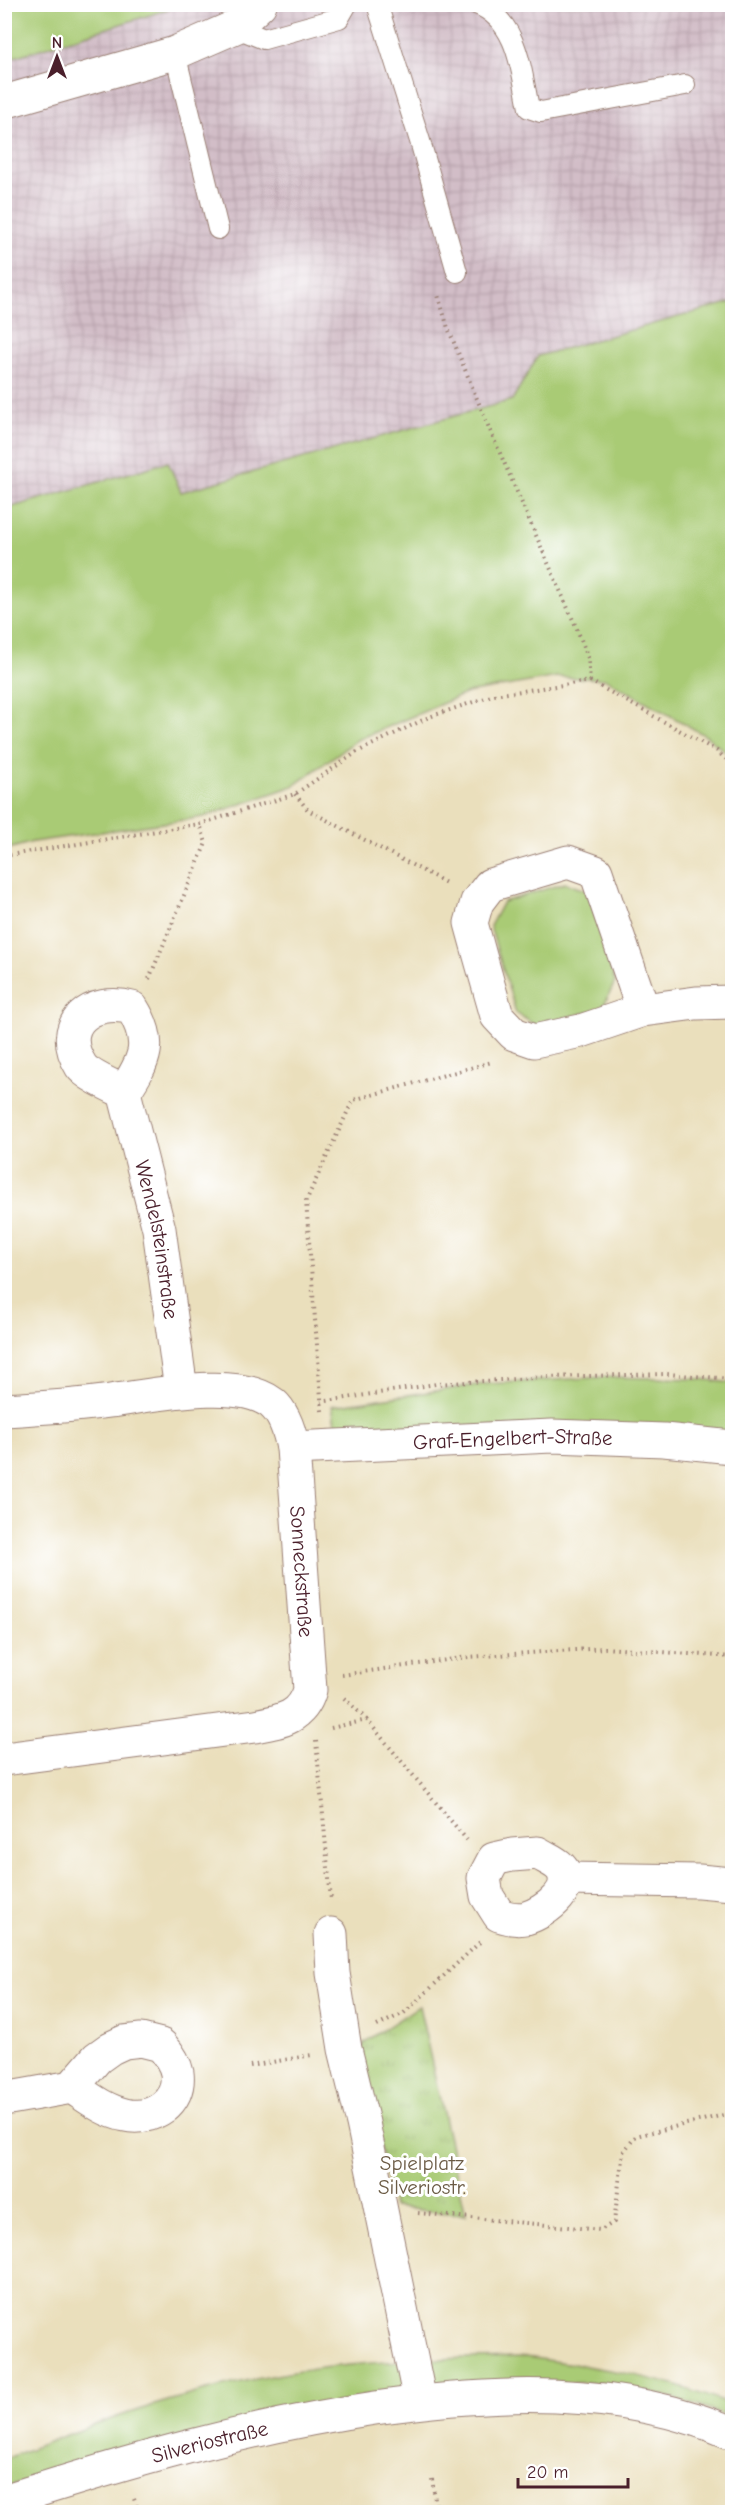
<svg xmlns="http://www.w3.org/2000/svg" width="737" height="2517" viewBox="0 0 737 2517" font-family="'Comic Neue',sans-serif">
<defs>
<pattern id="industrial-grid" width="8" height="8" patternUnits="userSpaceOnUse" patternTransform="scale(1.5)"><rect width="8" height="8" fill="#d2bdc7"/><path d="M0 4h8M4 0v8" fill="none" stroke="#b6a2ab"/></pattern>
<pattern id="park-tufts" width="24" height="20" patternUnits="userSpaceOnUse" patternTransform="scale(1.5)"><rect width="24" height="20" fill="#a9cb74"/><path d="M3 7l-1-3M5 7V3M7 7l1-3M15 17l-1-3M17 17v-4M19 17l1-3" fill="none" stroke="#93ae65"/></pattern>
</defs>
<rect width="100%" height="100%" fill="#fff"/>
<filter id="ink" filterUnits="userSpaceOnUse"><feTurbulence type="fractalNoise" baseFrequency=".0167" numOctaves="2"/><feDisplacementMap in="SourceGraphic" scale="12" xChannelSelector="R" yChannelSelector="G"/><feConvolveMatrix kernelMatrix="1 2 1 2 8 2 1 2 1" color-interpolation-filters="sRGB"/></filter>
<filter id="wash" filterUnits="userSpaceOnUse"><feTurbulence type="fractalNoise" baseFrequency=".008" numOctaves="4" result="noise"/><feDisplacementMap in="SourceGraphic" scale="24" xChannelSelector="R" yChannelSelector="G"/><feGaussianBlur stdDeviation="1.35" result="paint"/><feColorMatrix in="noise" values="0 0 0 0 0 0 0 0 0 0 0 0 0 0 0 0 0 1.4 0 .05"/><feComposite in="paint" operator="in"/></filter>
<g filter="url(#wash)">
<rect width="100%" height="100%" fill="#eadfbc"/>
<path fill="url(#industrial-grid)" d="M 5,5 L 732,5 L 732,302 L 538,356 L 512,400 L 181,492 L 168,462 L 5,509 Z"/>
<path fill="#a9cb74" stroke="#7a7550" stroke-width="1.5" d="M 4,5 L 5,4 L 182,5 L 5,60 Z
M 732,302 L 732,757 L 706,736 L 606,679 L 557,677 L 467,693 L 357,740 L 293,786 L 204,817 L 33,842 L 5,850 L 5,509 L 168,462 L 181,492 L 512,400 L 538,356 Z
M 565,883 L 588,891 L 615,982 L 602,1009 L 535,1025 L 516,1013 L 490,926 L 503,902 Z
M 607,1377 L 701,1379 L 732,1383 L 732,1435 L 466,1426 L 336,1429 L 332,1406 L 484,1384 Z
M 526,2357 C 597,2367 667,2377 732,2406 L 732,2418 L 674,2398 L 602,2383 L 497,2382 L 5,2487 L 5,2459 C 116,2414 229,2376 349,2365 C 408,2359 467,2358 526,2357 Z"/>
<path fill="url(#park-tufts)" stroke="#7a7550" stroke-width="1.5" d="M 419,2006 L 466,2215 L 393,2207 L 359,2050 L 365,2042 Z"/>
</g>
<g filter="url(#ink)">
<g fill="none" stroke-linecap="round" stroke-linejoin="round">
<g stroke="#9a7f74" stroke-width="22">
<path id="service" d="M 377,4 L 420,141 L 457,272
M 476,4 C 518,20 521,70 529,108 L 541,112 L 685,85
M 235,27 L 264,39 L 339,18 L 347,4
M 175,53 L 218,229"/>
</g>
<g stroke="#9a7f74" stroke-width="35">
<g id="minor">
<path d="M 4,102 L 175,53 L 235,27 L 260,4"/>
<path d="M 643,1010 L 596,872 L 568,862 L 490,885 L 477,902 L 471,923 L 480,956 L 497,1016 L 514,1034 L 534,1041 L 581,1031 L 643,1010 L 696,1003 L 732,1002"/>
<path id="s1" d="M 124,1092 C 114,1087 87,1075 81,1066 C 55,1024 92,997 132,1008 C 154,1043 145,1060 124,1092 L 159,1229 L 181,1390"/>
<path id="s2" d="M 4,1410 C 40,1408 75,1406 110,1401 C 150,1396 237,1376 272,1403 C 284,1413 290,1433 293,1448 L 310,1690 C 302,1718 282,1721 255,1726 L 4,1759"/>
<path id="s3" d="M 293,1448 L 552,1436 L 664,1440 L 732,1447"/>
<path d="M 538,1853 C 544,1857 552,1860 558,1865 C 582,1885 545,1913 526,1918 C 517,1920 508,1918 499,1915 L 487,1896 L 484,1878 L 494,1859 L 512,1855 Z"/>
<path d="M 565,1879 L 699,1881 L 732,1884"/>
<path d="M 331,1934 L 333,1973 L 345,2049 L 363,2123 L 420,2401"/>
<path d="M 4,2099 L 72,2087 L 97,2058 L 111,2048 L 124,2042 L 141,2040 L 161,2045 C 168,2053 175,2062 177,2073 C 181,2103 152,2121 125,2115 C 105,2111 89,2098 72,2087"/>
<path id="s4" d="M 4,2501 C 126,2462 248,2427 375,2408 C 494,2391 619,2385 732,2433"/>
</g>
</g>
<path stroke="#9a7f74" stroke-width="4" stroke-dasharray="1.5 4.5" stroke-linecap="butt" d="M 590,681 L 717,751 L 732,765
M 295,794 L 308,810 L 448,884
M 4,856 L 200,824 L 295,794 L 357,752 L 429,717 L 494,695 L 590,681 L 588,658 L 577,629 L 489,428 L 448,328 L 438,295
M 149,979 L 206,843 L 200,824
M 321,1402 L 436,1384 L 548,1377 L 667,1374 L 732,1379
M 322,1411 L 306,1201 L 353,1100 L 492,1062
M 342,1675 L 468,1657 L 605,1648 L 732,1657
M 344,1698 L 366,1719
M 331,1728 L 367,1720 L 467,1840
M 316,1741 L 331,1900
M 377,2026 L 404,2013 L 480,1942
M 250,2066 L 312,2055
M 418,2213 L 601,2230 L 614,2222 L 623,2152 L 636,2136 L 732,2113
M 432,2479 L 437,2512
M 134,2499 L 139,2512"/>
<use href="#service" stroke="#fff" stroke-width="20"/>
<use href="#minor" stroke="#fff" stroke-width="33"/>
</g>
</g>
<g text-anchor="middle" stroke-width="6" stroke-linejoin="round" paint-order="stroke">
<g font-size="21" fill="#4a1f2b" stroke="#fff">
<text dy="7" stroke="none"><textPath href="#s1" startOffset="400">Wendelsteinstraße</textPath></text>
<text dy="7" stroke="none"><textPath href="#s3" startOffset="220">Graf-Engelbert-Straße</textPath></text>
<text dy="7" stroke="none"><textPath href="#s2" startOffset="446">Sonneckstraße</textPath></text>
<text dy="7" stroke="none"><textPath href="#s4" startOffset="214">Silveriostraße</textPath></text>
</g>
<g font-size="21" fill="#6b5b45" stroke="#fff">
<text x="422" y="2170">Spielplatz<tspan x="422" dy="24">Silveriostr.</tspan></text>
</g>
</g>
<rect width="737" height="2517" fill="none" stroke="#fff" stroke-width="24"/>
<g transform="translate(57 57)" stroke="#ffffff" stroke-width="4.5" paint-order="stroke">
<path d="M0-4.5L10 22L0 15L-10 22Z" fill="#4a1f2b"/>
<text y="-9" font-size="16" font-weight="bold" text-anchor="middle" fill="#4a1f2b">N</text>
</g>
<path d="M518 2478v9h110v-9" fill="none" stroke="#4a1f2b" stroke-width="3"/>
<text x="527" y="2478" font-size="18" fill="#4a1f2b" stroke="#ffffff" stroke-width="4.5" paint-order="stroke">20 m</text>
</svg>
